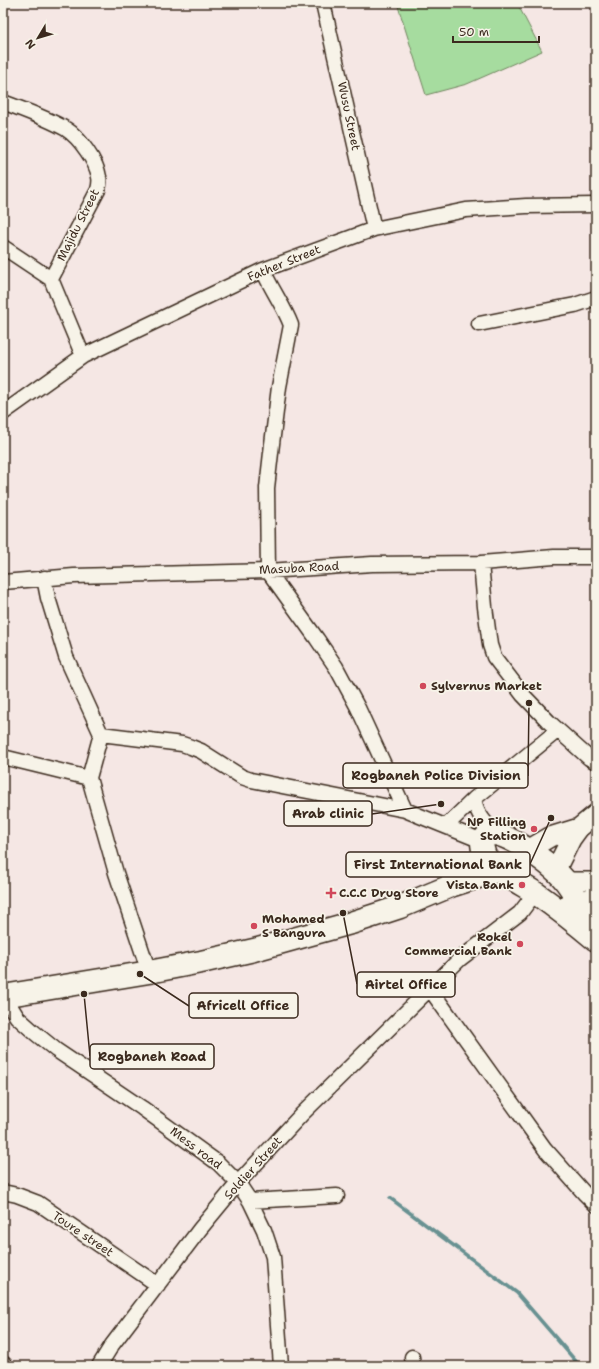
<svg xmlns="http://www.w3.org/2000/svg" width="599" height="1369" viewBox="0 0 599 1369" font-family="'Shantell Sans',sans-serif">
<rect width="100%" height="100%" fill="#f5e7e4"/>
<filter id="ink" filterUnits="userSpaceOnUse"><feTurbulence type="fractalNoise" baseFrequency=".025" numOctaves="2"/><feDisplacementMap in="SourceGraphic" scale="8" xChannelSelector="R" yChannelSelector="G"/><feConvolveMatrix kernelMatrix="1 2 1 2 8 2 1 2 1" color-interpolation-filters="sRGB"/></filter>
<g filter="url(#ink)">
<path fill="#a6dc9f" stroke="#70835e" d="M 397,3 L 517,3 L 542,51 L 467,84 L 426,95 Z"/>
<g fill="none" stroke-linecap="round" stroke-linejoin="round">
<path stroke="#679191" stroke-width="3.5" d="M 390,1198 L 517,1293 L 580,1366"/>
<g stroke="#3b2a1e" stroke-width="17">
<path id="minor" d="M 323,3 L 374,229
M 3,102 C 24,110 47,118 66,129 C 79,137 97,162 99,177 C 100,181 99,186 98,190 L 51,279
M 3,247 L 51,279 L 83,356
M 263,270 C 271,289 284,306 291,325 L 279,387 L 272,444 L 267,488 L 268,571 L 317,639 L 336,667 L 358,708 L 405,810
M 479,324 L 575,305 L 596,298
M 3,413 L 83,356 L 263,270 L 374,229 L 466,210 L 526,206 L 596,205
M 481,563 L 485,607 L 490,645 L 494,657 L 523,695 L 549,722 L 589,758 L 596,762
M 44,578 L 48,598 L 66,657 L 101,734 L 89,778 L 116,873 L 149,972
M 3,582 L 74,576 L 268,571 L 372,564 L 481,563 L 554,557 L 596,557
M 101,734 L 182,744 L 191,747 L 201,751 L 242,777 L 251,780 L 405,810 L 482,841
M 3,757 L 89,778
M 474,799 C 477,815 486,824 497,835
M 446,826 L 474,799 L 558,730
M 430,989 L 545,1149 L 585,1194 L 596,1205
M 4,996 L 17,1017 L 35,1033 L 56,1050 L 142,1108 L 218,1163 L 238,1183 L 250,1201 L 264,1230 L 273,1257 L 281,1366
M 3,1192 L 17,1195 L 38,1203 L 158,1285
M 250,1201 L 337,1196
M 412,1357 L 413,1366
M 3,1363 L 6,1366
M 99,1366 L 112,1345 L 200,1229 L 238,1183 L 302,1114 L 460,959 L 520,913 L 535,893"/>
</g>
<g stroke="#3b2a1e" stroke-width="20">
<path id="tertiary" d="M 566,881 L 596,881
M 567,904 L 596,896"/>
</g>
<g stroke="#3b2a1e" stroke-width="22">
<path id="secondary" d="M 528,850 L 550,837 L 579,828
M 555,871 L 571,839 L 579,828 L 596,814"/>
</g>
<g stroke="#3b2a1e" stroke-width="25">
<path id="primary" d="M 596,937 C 587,918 579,899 566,882 C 556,868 510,833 492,834 C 487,835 485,837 482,841 C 482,846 483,851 485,856 C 496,872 522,884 537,894 C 558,909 577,924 596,940
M 3,996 L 149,972 L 201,962 L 254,950 L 351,923 L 400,907 L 453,885 L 500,870"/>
</g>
<use href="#minor" stroke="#f7f3e8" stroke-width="14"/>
<use href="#tertiary" stroke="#f7f3e8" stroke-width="17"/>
<use href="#secondary" stroke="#f7f3e8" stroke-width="19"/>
<use href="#primary" stroke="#f7f3e8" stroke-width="22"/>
</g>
</g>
<g fill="#d1495b" stroke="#f7f3e8" stroke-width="1.5">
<circle cx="423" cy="686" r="4"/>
<circle cx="534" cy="829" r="4"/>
<circle cx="522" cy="885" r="4"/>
<path d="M329 887h4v4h4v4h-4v4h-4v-4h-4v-4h4z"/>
<circle cx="254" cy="926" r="4"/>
<circle cx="520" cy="944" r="4"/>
</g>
<g text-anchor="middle" stroke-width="3.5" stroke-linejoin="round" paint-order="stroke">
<g font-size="12" fill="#3b2a1e" stroke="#f7f3e8">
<text transform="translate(349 116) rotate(78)" y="4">Wusu Street</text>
<text transform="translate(78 225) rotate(-63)" y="4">Majidu Street</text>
<text transform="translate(284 263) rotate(-22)" y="4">Father Street</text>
<text transform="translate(299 568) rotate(-3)" y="4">Masuba Road</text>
<text transform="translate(196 1148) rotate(37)" y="4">Mess road</text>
<text transform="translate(253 1168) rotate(-48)" y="4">Soldier Street</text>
<text transform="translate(83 1234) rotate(34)" y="4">Toure street</text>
</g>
<g font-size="12" font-weight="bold" fill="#3b2a1e" stroke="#f7f3e8" text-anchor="start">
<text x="431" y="690">Sylvernus Market</text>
<text x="526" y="826" text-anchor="end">NP Filling<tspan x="526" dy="14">Station</tspan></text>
<text x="514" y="889" text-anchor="end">Vista Bank</text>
<text x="339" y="897">C.C.C Drug Store</text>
<text x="262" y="923">Mohamed<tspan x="262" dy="14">S Bangura</tspan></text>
<text x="512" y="941" text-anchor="end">Rokel<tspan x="512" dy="14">Commercial Bank</tspan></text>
</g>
</g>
<path fill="none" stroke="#3b2a1e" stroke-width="1.5" d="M529 703L528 776M441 804L372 814M551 818L530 864M343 913L357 984M140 974L189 1006M84 994L90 1056"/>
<g fill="#3b2a1e" stroke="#f7f3e8" stroke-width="1.5">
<circle cx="529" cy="703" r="4"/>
<circle cx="441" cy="804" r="4"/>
<circle cx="551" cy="818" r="4"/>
<circle cx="343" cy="913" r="4"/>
<circle cx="140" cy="974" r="4"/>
<circle cx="84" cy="994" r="4"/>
</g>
<g fill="#f7f3e8" stroke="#3b2a1e" stroke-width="1.5">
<rect x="343" y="763" width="185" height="25" rx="4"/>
<rect x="284" y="801" width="88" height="25" rx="4"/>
<rect x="346" y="852" width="184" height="25" rx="4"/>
<rect x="357" y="972" width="98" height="25" rx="4"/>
<rect x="189" y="993" width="109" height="25" rx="4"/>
<rect x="90" y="1044" width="124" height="25" rx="4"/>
</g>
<g font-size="13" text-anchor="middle" font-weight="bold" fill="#3b2a1e">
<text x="436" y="780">Rogbaneh Police Division</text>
<text x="328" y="818">Arab clinic</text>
<text x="438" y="869">First International Bank</text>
<text x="406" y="989">Airtel Office</text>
<text x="243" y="1010">Africell Office</text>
<text x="152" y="1061">Rogbaneh Road</text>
</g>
<rect width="599" height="1369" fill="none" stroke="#f7f3e8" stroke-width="16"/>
<rect x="8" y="8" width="583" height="1353" fill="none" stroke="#3b2a1e" stroke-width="1.5" filter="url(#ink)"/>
<g transform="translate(38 38) rotate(232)" stroke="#f7f3e8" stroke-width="3" paint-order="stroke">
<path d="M0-3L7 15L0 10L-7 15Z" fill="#3b2a1e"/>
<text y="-6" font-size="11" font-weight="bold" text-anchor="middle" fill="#3b2a1e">N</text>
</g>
<path d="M453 36v6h86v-6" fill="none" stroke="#3b2a1e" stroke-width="2"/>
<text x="459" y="36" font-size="12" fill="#3b2a1e" stroke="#f7f3e8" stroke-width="3" paint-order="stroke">50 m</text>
</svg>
